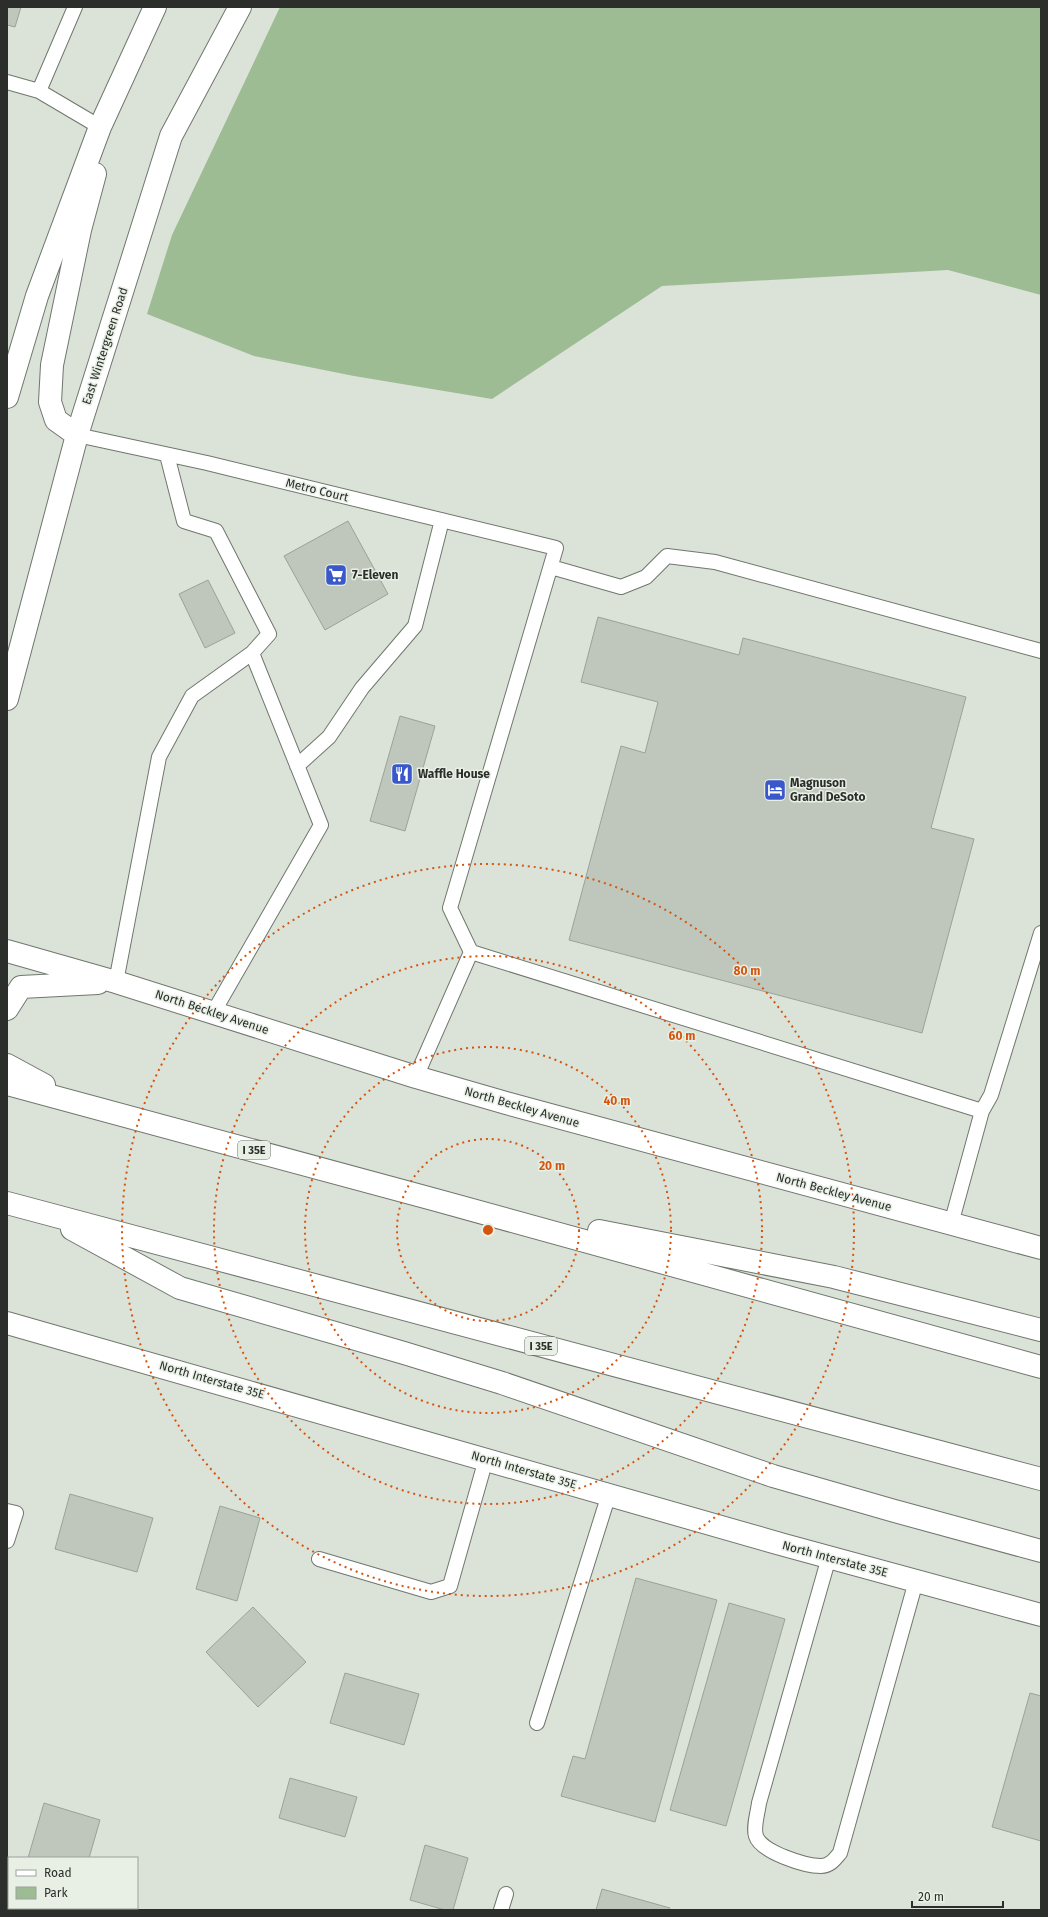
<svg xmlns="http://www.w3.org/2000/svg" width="1048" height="1917" viewBox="0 0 1048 1917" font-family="'Fira Sans',sans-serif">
<rect width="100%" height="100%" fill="#dbe3d9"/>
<path fill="#9ebc94" d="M 280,7 L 1041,7 L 1041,295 L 948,270 L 662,286 L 492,399 L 354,376 L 254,356 L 147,314 L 172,235 Z"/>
<path fill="#bfc7bc" stroke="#9aa298" d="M 7,7 L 21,7 L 15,27 L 7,25 Z
M 348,521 L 388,594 L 325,630 L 284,556 Z
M 208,580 L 235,633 L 205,648 L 179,594 Z
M 598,617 L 739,655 L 743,638 L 966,697 L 931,828 L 974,839 L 922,1033 L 569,940 L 621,746 L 645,753 L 658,702 L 581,682 Z
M 400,716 L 435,726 L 405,831 L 370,821 Z
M 70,1494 L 153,1518 L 137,1572 L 55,1549 Z
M 220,1506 L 260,1518 L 237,1601 L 196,1589 Z
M 636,1578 L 717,1600 L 655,1822 L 561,1796 L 573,1756 L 585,1759 Z
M 729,1603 L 785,1619 L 726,1826 L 670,1810 Z
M 253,1607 L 306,1662 L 258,1707 L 206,1652 Z
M 345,1673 L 419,1694 L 404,1745 L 330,1723 Z
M 1030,1693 L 1041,1696 L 1041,1841 L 992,1827 Z
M 290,1778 L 357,1797 L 345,1837 L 279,1818 Z
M 44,1803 L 100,1820 L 89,1858 L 28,1858 Z
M 425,1845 L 468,1858 L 453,1910 L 445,1910 L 410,1900 Z
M 602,1889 L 670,1908 L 669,1910 L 596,1910 Z
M 14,1908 L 75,1908 L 74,1910 L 13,1910 Z"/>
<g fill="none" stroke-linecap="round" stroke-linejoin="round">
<g stroke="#70776e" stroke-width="16">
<path id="service" d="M 7,82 L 39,91 L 100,127
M 39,91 L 75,7
M 77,435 L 207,463 L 556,548 L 450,908 L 471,952
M 551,567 L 621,587 L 646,577 L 667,556 L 715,562 L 1041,651
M 297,766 L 329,737 L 362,688 L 415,626 L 442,520
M 116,982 L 159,757 L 192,696 L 252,653 L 269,634 L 216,531 L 184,521 L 167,455
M 213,1013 L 321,825 L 252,653
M 416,1077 L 471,952 L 982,1111 L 951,1224
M 982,1111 L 991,1095 L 1041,933
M 7,1511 L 16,1513 L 7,1541
M 829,1557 L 759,1803 C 758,1812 753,1827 756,1836 C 761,1852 805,1866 821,1866 C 830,1866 835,1859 840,1853 L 916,1581
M 319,1559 L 431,1592 L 450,1586 L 486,1459
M 537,1723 L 609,1494
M 501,1910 L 506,1894"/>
</g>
<g stroke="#70776e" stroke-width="24">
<path id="secondary" d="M 7,397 L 37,296 L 100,127 L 155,7
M 77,435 L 56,420 L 50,402 L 52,365 L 80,230 L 95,174
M 7,699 L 77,435 L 171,136 L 240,7
M 7,951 L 116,982 L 416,1077 L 506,1103 L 1041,1248
M 7,1009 L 21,987 L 98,983
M 7,1323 L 784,1545 L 1041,1615"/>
</g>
<g stroke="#70776e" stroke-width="24">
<path id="motorway" d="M 7,1065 L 44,1085
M 7,1084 L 436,1200 L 1041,1367
M 7,1203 L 1041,1479
M 72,1229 L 180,1288 L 404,1353 L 502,1383 L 773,1476 L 891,1510 L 1041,1551
M 599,1231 L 834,1277 L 1041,1330"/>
</g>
<use href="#service" stroke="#fff" stroke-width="14"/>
<use href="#secondary" stroke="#fff" stroke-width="22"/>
<use href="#motorway" stroke="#fff" stroke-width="22"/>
</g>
<g fill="none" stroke="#d5550f" stroke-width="2" stroke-dasharray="2 4">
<circle cx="488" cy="1230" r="91"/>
<circle cx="488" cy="1230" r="183"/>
<circle cx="488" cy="1230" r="274"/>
<circle cx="488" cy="1230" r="366"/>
</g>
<defs>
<g id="supermarket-square" transform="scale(1.15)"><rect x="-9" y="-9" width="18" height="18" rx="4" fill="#3a58ca" stroke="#e8f0e6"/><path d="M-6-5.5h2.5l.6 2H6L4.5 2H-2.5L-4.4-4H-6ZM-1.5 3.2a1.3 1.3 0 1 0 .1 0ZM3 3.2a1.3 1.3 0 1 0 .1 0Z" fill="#fff"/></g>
<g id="restaurant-square" transform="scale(1.15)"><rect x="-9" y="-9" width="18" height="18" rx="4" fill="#3a58ca" stroke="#e8f0e6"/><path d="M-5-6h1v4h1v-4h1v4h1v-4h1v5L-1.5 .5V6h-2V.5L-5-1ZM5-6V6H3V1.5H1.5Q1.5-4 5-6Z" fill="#fff"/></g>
<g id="hotel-square" transform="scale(1.15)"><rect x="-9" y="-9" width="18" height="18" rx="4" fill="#3a58ca" stroke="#e8f0e6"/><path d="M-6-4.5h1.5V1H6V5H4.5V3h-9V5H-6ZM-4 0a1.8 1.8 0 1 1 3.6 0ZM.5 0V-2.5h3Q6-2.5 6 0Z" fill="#fff"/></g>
</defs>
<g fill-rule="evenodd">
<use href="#supermarket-square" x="336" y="575"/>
<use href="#restaurant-square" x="402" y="774"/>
<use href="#hotel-square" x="775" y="790"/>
</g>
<g text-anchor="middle" stroke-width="3" stroke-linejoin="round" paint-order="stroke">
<g fill="#e8f0e6" stroke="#646862" stroke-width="1">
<rect x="238" y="1141" width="32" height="18" rx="3"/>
<rect x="525" y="1337" width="32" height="18" rx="3"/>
</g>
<g font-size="11" font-weight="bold" fill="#2b2e2a">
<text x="254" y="1154">I 35E</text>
<text x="541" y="1350">I 35E</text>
</g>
<g font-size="12" fill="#2b2e2a" stroke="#e8f0e6">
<text transform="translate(105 346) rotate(-72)" y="4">East Wintergreen Road</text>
<text transform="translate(317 490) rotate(14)" y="4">Metro Court</text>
<text transform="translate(212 1012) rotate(18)" y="4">North Beckley Avenue</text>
<text transform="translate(522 1107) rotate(16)" y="4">North Beckley Avenue</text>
<text transform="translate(834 1192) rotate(15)" y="4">North Beckley Avenue</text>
<text transform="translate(212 1380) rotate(16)" y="4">North Interstate 35E</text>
<text transform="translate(524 1470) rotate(16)" y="4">North Interstate 35E</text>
<text transform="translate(835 1559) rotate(15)" y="4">North Interstate 35E</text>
</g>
<g font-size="12" font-weight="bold" fill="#2b2e2a" stroke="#e8f0e6" text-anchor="start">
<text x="352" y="579">7-Eleven</text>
<text x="418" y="778">Waffle House</text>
<text x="790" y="787">Magnuson<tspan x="790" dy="14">Grand DeSoto</tspan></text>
</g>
</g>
<circle cx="488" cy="1230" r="6" fill="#d5550f" stroke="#e8f0e6" stroke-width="2"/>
<g font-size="12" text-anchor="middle" font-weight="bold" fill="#d5550f" stroke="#e8f0e6" stroke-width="3" stroke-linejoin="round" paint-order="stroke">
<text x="747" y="975">80 m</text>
<text x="682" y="1040">60 m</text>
<text x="617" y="1105">40 m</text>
<text x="552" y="1170">20 m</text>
</g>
<rect width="1048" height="1917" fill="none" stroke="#2b2e2a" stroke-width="16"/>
<rect x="8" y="1857" width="130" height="52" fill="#e8f0e6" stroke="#9ca29b"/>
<rect x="16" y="1870" width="20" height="6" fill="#ffffff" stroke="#9ca29b"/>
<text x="44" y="1877" font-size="12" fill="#2b2e2a">Road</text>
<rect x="16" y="1887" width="20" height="12" fill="#9ebc94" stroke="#9ca29b"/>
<text x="44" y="1897" font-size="12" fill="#2b2e2a">Park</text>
<path d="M912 1901v6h91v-6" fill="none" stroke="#2b2e2a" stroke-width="2"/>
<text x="918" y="1901" font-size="12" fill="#2b2e2a" stroke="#e8f0e6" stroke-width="3" paint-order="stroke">20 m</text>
</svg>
